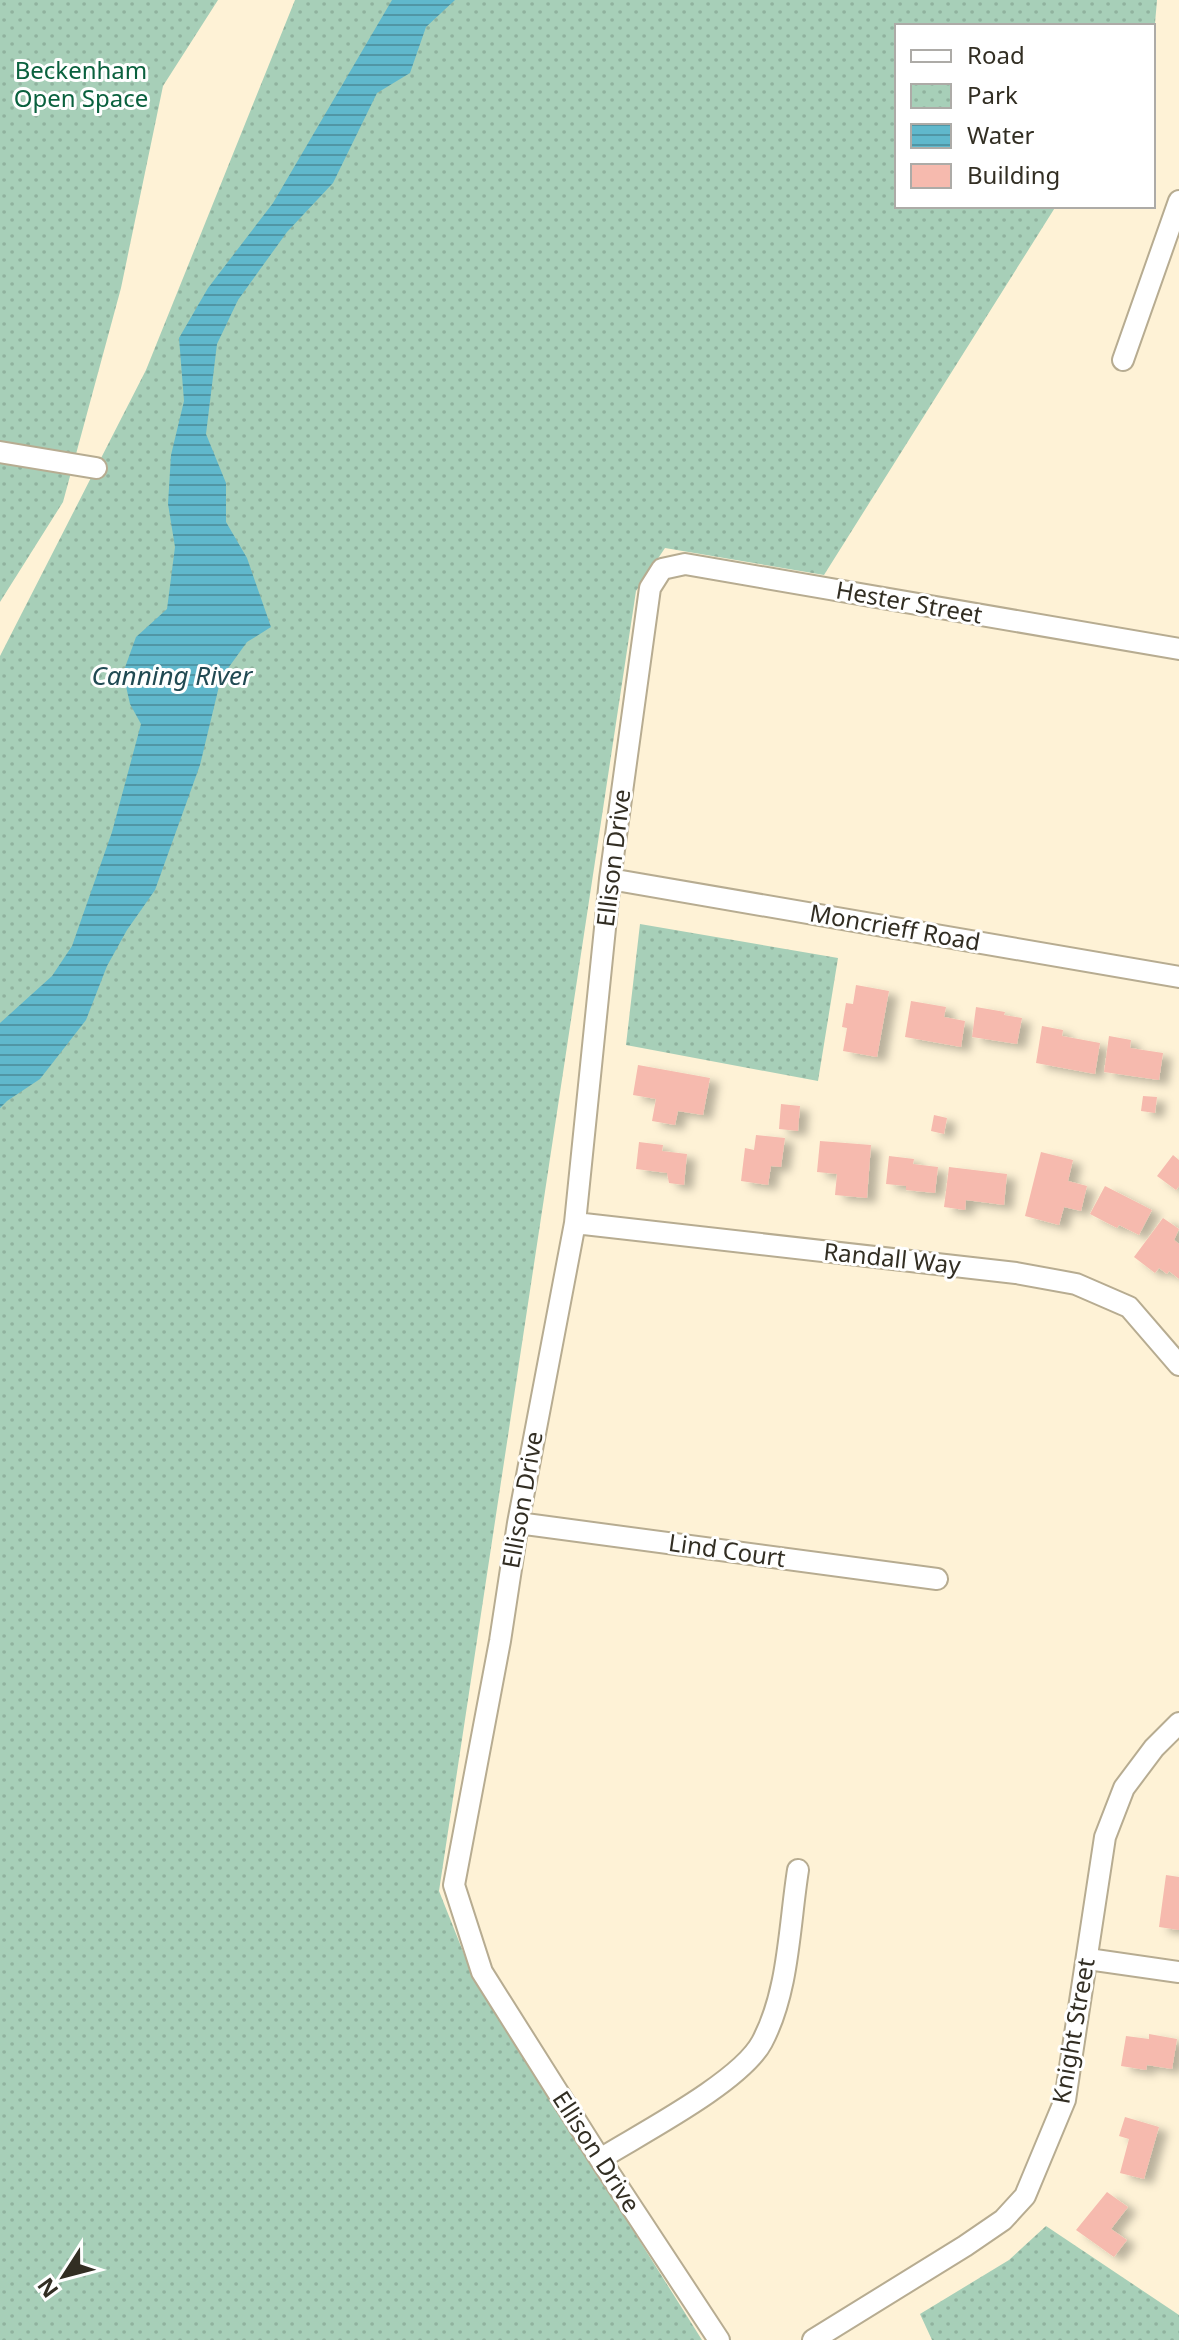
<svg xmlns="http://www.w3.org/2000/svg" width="1179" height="2340" viewBox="0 0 1179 2340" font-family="'Noto Sans',sans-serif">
<defs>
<pattern id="park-dots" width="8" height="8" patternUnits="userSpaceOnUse" patternTransform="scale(2)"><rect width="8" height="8" fill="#a7cfb8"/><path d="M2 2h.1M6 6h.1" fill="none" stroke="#90b29e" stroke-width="1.8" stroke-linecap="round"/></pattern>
<pattern id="water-rules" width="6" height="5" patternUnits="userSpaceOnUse" patternTransform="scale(2)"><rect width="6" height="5" fill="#60b8cc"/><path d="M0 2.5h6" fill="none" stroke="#5096a5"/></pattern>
<filter id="shadow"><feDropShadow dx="9" dy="5" stdDeviation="4" flood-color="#0004"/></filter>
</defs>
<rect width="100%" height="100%" fill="#fef2d6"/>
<path fill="url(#park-dots)" d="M 0,0 L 218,0 L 163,86 L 121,288 L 63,502 L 0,602 Z
M 295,0 L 1157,0 L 1153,47 L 1153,26 L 897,26 L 897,206 L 1056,206 L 824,575 L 665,548 L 636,591 L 439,1891 L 472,1974 L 702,2340 L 0,2340 L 0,656 L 146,370 Z
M 640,924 L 838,958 L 818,1081 L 626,1045 Z
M 1046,2226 L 1179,2315 L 1179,2340 L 932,2340 L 920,2314 L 1009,2260 Z"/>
<path fill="url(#water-rules)" d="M 392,0 L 455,0 L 426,27 L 410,73 L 377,93 L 333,183 L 287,232 L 238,300 L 217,344 L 206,434 L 226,483 L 226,522 L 247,558 L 271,627 L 247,642 L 221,678 L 200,765 L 155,890 L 127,930 L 107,966 L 86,1020 L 40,1079 L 7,1101 L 0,1108 L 0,1023 L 52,976 L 72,946 L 112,832 L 141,724 L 130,704 L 123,673 L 136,637 L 167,609 L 175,547 L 168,504 L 171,455 L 184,401 L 179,338 L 208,288 L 273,203 Z"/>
<path fill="#f6baae" filter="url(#shadow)" d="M 856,985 L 889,991 L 877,1057 L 843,1051 L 847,1028 L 842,1027 L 846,1003 L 853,1004 Z
M 911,1001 L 946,1007 L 944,1017 L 965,1021 L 961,1047 L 905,1037 Z
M 976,1007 L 1005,1012 L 1004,1015 L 1022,1018 L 1017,1044 L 972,1037 Z
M 1042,1026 L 1063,1030 L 1062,1036 L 1100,1043 L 1095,1074 L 1036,1063 Z
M 1109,1036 L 1131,1040 L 1130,1048 L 1163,1053 L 1159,1080 L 1104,1072 Z
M 638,1065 L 710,1078 L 703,1115 L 678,1111 L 675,1125 L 652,1121 L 656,1099 L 633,1095 Z
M 1143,1096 L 1157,1097 L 1155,1113 L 1141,1111 Z
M 781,1104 L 800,1106 L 798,1131 L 779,1129 Z
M 934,1115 L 947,1118 L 944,1134 L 931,1131 Z
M 756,1135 L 785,1138 L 781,1167 L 771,1166 L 768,1185 L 741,1181 L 745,1148 L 754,1150 Z
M 820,1141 L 871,1145 L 867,1198 L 835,1195 L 837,1174 L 817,1172 Z
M 639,1142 L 663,1145 L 662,1151 L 687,1154 L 684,1185 L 669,1183 L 667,1173 L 636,1169 Z
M 1041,1152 L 1073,1160 L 1068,1181 L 1087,1186 L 1081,1211 L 1064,1207 L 1059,1225 L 1025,1216 Z
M 1173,1155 L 1179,1160 L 1179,1186 L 1176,1190 L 1157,1176 Z
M 889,1156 L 914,1159 L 913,1164 L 938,1167 L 935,1193 L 906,1190 L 906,1186 L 886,1184 Z
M 949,1167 L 1007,1174 L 1004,1205 L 966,1200 L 965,1210 L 944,1207 Z
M 1105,1186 L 1152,1210 L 1139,1235 L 1119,1225 L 1117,1228 L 1090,1214 Z
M 1163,1218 L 1179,1229 L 1174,1240 L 1179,1244 L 1179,1279 L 1169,1271 L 1167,1274 L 1159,1268 L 1155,1273 L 1134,1257 Z
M 1166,1875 L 1179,1877 L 1179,1930 L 1159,1927 Z
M 1149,2034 L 1177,2039 L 1172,2069 L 1147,2065 L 1146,2070 L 1121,2066 L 1126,2036 L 1149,2039 Z
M 1125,2117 L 1159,2127 L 1144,2179 L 1120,2173 L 1129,2139 L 1119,2136 Z
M 1107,2192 L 1128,2207 L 1111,2229 L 1127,2240 L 1114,2257 L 1076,2230 Z"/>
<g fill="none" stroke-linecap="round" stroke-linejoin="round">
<g stroke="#b7ac91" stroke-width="24">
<path id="street" d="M 1123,360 L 1179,201
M 0,452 L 96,468
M 610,879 L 1179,977
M 575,1223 L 1016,1273 L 1076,1284 L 1129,1307 L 1179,1365
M 518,1523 L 937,1579
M 1088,1959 L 1179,1972
M 600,2159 C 640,2134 741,2082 762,2042 C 789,1991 789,1927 798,1870
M 719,2340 L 600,2159 L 482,1972 L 454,1885 L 500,1641 L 518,1523 L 575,1223 L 610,879 L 650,588 L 662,569 L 685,564 L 1179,649
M 813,2340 L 965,2246 L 1003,2220 L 1025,2196 L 1065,2100 L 1105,1837 L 1124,1788 L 1154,1748 L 1179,1723"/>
</g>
<use href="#street" stroke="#fff" stroke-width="20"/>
</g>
<g text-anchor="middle" stroke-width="6" stroke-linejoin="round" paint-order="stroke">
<g font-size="24" fill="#0a613e" stroke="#fff">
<text x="81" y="79">Beckenham<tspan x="81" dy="28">Open Space</tspan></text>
</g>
<g font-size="24" fill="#322e23" stroke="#fff">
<text transform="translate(909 603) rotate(10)" y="8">Hester Street</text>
<text transform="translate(614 858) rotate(-83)" y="8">Ellison Drive</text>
<text transform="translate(895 928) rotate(10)" y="8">Moncrieff Road</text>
<text transform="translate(892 1259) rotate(6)" y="8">Randall Way</text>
<text transform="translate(523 1500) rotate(-80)" y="8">Ellison Drive</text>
<text transform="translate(727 1551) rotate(8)" y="8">Lind Court</text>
<text transform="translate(1074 2031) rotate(-80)" y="8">Knight Street</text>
<text transform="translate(596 2152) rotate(57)" y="8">Ellison Drive</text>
</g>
<g font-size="26" font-style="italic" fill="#214a53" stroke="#fff">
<text x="172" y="685">Canning River</text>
</g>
</g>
<rect x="895" y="24" width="260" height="184" fill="#ffffff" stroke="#adaba7" stroke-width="2"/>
<rect x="911" y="50" width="40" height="12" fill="#ffffff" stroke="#adaba7" stroke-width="2"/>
<text x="967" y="64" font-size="24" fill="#322e23">Road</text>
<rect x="911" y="84" width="40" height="24" fill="url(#park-dots)" stroke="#adaba7" stroke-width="2"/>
<text x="967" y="104" font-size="24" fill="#322e23">Park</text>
<rect x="911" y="124" width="40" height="24" fill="url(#water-rules)" stroke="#adaba7" stroke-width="2"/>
<text x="967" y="144" font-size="24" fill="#322e23">Water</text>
<rect x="911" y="164" width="40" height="24" fill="#f6baae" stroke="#adaba7" stroke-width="2"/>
<text x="967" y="184" font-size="24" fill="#322e23">Building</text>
<g transform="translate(64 2276) rotate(234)" stroke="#ffffff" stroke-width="6" paint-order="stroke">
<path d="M0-6L14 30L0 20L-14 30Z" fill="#322e23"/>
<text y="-12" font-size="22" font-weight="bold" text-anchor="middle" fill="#322e23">N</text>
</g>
</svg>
